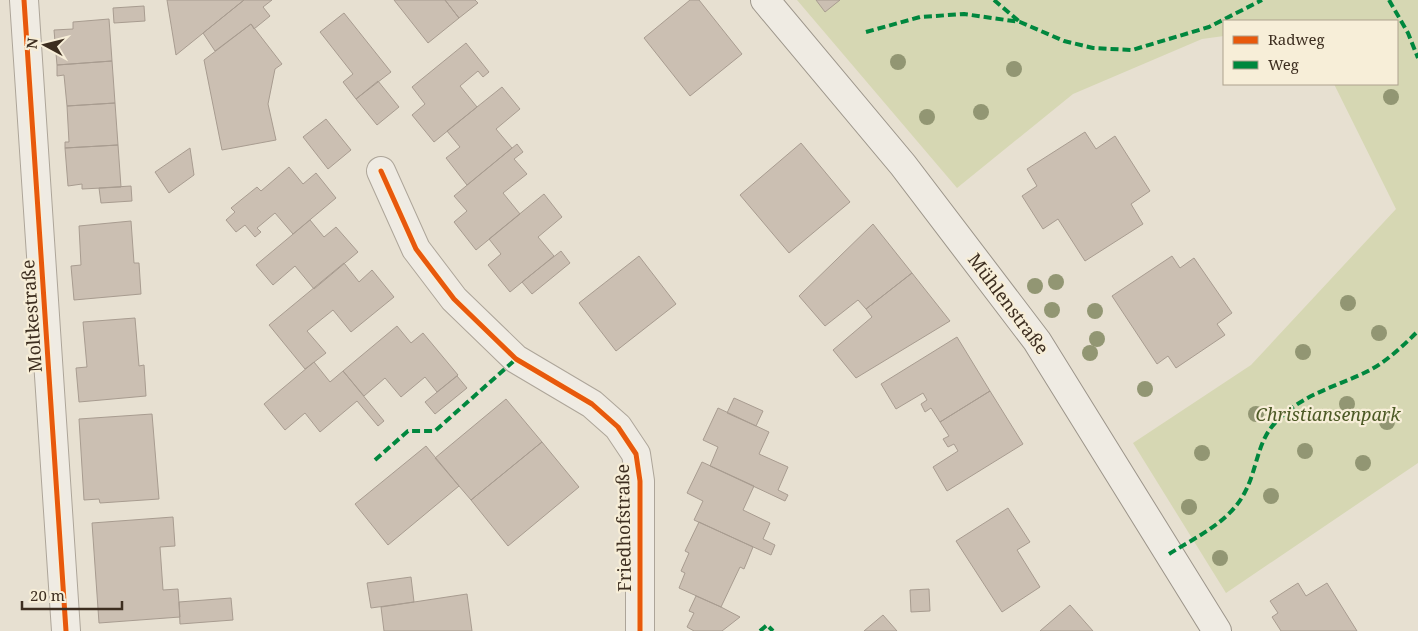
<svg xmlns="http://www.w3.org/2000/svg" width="1418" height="631" viewBox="0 0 1418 631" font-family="'Noto Serif',serif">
<rect width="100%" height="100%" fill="#e7e0d1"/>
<path fill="#d6d7b3" d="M 797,0 L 1418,0 L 1418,463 L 1226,593 L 1133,443 L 1251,365 L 1396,209 L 1334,84 L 1397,84 L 1397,21 L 1224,21 L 1224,36 L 1202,39 L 1073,94 L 957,188 Z"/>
<path fill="#cbbfb2" stroke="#a89c90" d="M 167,0 L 244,0 L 176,55 Z
M 244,0 L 272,0 L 263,7 L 270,16 L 254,29 L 251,24 L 215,51 L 203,33 Z
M 394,0 L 445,0 L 459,18 L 428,43 Z
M 445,0 L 475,0 L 478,3 L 459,18 Z
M 690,0 L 699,0 L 742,54 L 690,96 L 644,38 Z
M 816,0 L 840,0 L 825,12 Z
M 144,6 L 145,21 L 114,23 L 113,8 Z
M 344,13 L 391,72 L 356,99 L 343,82 L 353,74 L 320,32 Z
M 109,19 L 112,61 L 57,65 L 54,30 L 73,29 L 73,22 Z
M 251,24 L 282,64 L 275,69 L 268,104 L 276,140 L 222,150 L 204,60 Z
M 466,43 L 489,72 L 483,77 L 478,71 L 460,86 L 477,107 L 434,142 L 412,115 L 425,104 L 412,87 Z
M 112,61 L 115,103 L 67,106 L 64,75 L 57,76 L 57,65 Z
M 378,81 L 399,107 L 377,125 L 356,99 Z
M 502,87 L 520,109 L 496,129 L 512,148 L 467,185 L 446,158 L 460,147 L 447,131 Z
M 115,103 L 118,145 L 65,148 L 65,142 L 69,142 L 67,106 Z
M 326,119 L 351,150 L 328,169 L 303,137 Z
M 1085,132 L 1096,149 L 1115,136 L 1150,191 L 1131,204 L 1143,224 L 1085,261 L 1058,219 L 1043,229 L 1022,196 L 1037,186 L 1027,169 Z
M 801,143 L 850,202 L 789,253 L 740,195 Z
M 517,144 L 523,152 L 514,159 L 527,174 L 503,193 L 520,214 L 476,250 L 454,222 L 467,211 L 454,196 Z
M 118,145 L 121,187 L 82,189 L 82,184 L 68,186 L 65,148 Z
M 190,148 L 194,175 L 169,193 L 155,172 Z
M 289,167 L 303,184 L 316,173 L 336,198 L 293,234 L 275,213 L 257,228 L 261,232 L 255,237 L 245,225 L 236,232 L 226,220 L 235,212 L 231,208 L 257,187 L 261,191 Z
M 131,186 L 132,201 L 101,203 L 99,188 Z
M 544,194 L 562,217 L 538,237 L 554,256 L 510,292 L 488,265 L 501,254 L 489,239 Z
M 310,220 L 324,237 L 336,227 L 358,252 L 314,289 L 295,266 L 273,285 L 256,265 Z
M 131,221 L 134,263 L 139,263 L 141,294 L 74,300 L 71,266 L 81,265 L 79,226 Z
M 873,224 L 912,273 L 866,309 L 858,300 L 825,326 L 799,296 Z
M 561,251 L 570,263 L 532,294 L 522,282 Z
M 639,256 L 676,304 L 616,351 L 579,303 Z
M 1172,256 L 1180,268 L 1194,258 L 1232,313 L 1217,324 L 1225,335 L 1176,368 L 1168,356 L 1157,364 L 1112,296 Z
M 344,263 L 359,282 L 372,270 L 394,297 L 351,332 L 333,310 L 307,331 L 326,353 L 305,369 L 269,325 Z
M 912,273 L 950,321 L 856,378 L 833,350 L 872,317 L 866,309 Z
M 135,318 L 139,366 L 144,365 L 146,396 L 79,402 L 76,368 L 87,367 L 83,322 Z
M 397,326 L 411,343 L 423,333 L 458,375 L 437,392 L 425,377 L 401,397 L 385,378 L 364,396 L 343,371 Z
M 957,337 L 990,391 L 940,422 L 931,408 L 925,412 L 921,404 L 927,400 L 923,393 L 896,409 L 881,384 Z
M 314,362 L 330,382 L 343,371 L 384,421 L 378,426 L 357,401 L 320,432 L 305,413 L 285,430 L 264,404 Z
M 457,376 L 467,388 L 435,414 L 425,402 Z
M 990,391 L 1023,444 L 947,491 L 933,467 L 958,451 L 954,444 L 948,447 L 943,439 L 949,436 L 940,422 Z
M 734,398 L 763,411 L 756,426 L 727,413 Z
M 506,399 L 542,442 L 471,500 L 435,458 Z
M 718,408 L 769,432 L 759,454 L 788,467 L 778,490 L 788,495 L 785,501 L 710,466 L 718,447 L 703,440 Z
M 152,414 L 159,499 L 100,503 L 99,499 L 84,500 L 79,419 Z
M 542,442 L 579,487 L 508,546 L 471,500 Z
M 426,446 L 459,486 L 388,545 L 355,504 Z
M 702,462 L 754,486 L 743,510 L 770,523 L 763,539 L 775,545 L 771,555 L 694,520 L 703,501 L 687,493 Z
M 1008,508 L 1030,542 L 1017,550 L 1040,587 L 1002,612 L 956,541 Z
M 173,517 L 175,546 L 160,547 L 163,590 L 178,589 L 180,617 L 99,623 L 92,523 Z
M 699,522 L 753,547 L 744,569 L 740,567 L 721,607 L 679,588 L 685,573 L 681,571 L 689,553 L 685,551 Z
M 411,577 L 414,602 L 371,608 L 367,583 Z
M 1298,583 L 1306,596 L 1327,583 L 1357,631 L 1281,631 L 1272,617 L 1278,613 L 1270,601 Z
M 929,589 L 930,611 L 911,612 L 910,590 Z
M 467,594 L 472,631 L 384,631 L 381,607 Z
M 696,596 L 721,607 L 740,617 L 722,631 L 694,631 L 687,627 L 694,613 L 689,611 Z
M 231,598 L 233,620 L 180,624 L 179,602 Z
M 1070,605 L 1093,631 L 1040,631 Z
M 883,615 L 897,631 L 864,631 Z"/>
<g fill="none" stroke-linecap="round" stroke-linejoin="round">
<g stroke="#ada599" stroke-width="30">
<path id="street" d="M 24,0 L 66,631
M 381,171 L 416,249 L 454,299 L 516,359 L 592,404 L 618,427 L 636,454 L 640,481 L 640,631"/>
</g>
<g stroke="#9c958a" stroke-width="30">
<path id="secondary" d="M 765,0 L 903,165 L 1037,341 L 1217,631"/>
</g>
<use href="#street" stroke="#efebe3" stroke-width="28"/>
<use href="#secondary" stroke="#efebe3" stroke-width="28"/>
<path stroke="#00873e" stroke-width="4" stroke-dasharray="8 4" stroke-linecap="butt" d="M 994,0 L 1020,22
M 1389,0 L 1408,33 L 1418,58
M 866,32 L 920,17 L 964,14 L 1020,22 L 1064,41 L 1093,48 L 1132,50 L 1209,27 L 1262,0
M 375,460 L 408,431 L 435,431 L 516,359
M 1169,554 C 1196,537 1230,522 1245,492 C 1257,470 1257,442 1275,423 C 1301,395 1332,388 1364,373 C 1384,364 1402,347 1418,331
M 760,631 L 767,625 L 773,631"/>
<g stroke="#f7eed8" stroke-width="8">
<path id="cycleway" d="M 24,0 L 66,631
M 381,171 L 416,249 L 454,299 L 516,359 L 592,404 L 618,427 L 636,454 L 640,481 L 640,631"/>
</g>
<use href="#cycleway" stroke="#e8590c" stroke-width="5"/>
</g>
<g fill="#929673">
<circle cx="898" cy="62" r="8"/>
<circle cx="1014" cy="69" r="8"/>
<circle cx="1391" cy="97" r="8"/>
<circle cx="981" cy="112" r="8"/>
<circle cx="927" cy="117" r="8"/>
<circle cx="1056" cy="282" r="8"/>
<circle cx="1035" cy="286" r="8"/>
<circle cx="1348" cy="303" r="8"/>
<circle cx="1052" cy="310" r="8"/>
<circle cx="1095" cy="311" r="8"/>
<circle cx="1379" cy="333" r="8"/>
<circle cx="1097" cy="339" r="8"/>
<circle cx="1303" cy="352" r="8"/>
<circle cx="1090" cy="353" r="8"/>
<circle cx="1145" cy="389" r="8"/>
<circle cx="1347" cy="404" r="8"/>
<circle cx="1256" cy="414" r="8"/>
<circle cx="1387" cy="422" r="8"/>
<circle cx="1305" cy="451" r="8"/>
<circle cx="1202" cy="453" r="8"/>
<circle cx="1363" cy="463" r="8"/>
<circle cx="1271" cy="496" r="8"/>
<circle cx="1189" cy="507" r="8"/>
<circle cx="1220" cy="558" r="8"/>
</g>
<g text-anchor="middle" stroke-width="4.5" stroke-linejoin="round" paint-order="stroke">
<g font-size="18" fill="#3d2e20" stroke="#f7eed8">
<text transform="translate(1008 304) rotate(53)" y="6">Mühlenstraße</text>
<text transform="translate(32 316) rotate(-94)" y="6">Moltkestraße</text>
<text transform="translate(624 528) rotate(-91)" y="6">Friedhofstraße</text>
</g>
<g font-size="18" font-style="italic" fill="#4d5a26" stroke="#f7eed8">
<text x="1328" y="421">Christiansenpark</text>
</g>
</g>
<rect x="1223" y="20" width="175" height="65" fill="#f7eed8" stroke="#ada18e"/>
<rect x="1233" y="36" width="25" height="8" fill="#e8590c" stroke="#ada18e"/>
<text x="1268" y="45" font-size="15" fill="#3d2e20">Radweg</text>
<rect x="1233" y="61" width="25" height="8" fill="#00873e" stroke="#ada18e"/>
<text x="1268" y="70" font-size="15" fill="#3d2e20">Weg</text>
<g transform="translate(45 45) rotate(277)" stroke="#f7eed8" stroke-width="4" paint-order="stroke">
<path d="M0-4L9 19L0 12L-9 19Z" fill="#3d2e20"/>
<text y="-8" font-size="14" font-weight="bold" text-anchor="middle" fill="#3d2e20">N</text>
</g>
<path d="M22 601v8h100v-8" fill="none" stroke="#3d2e20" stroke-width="2.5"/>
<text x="30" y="601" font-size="15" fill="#3d2e20" stroke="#f7eed8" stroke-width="4" paint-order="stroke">20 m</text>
</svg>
